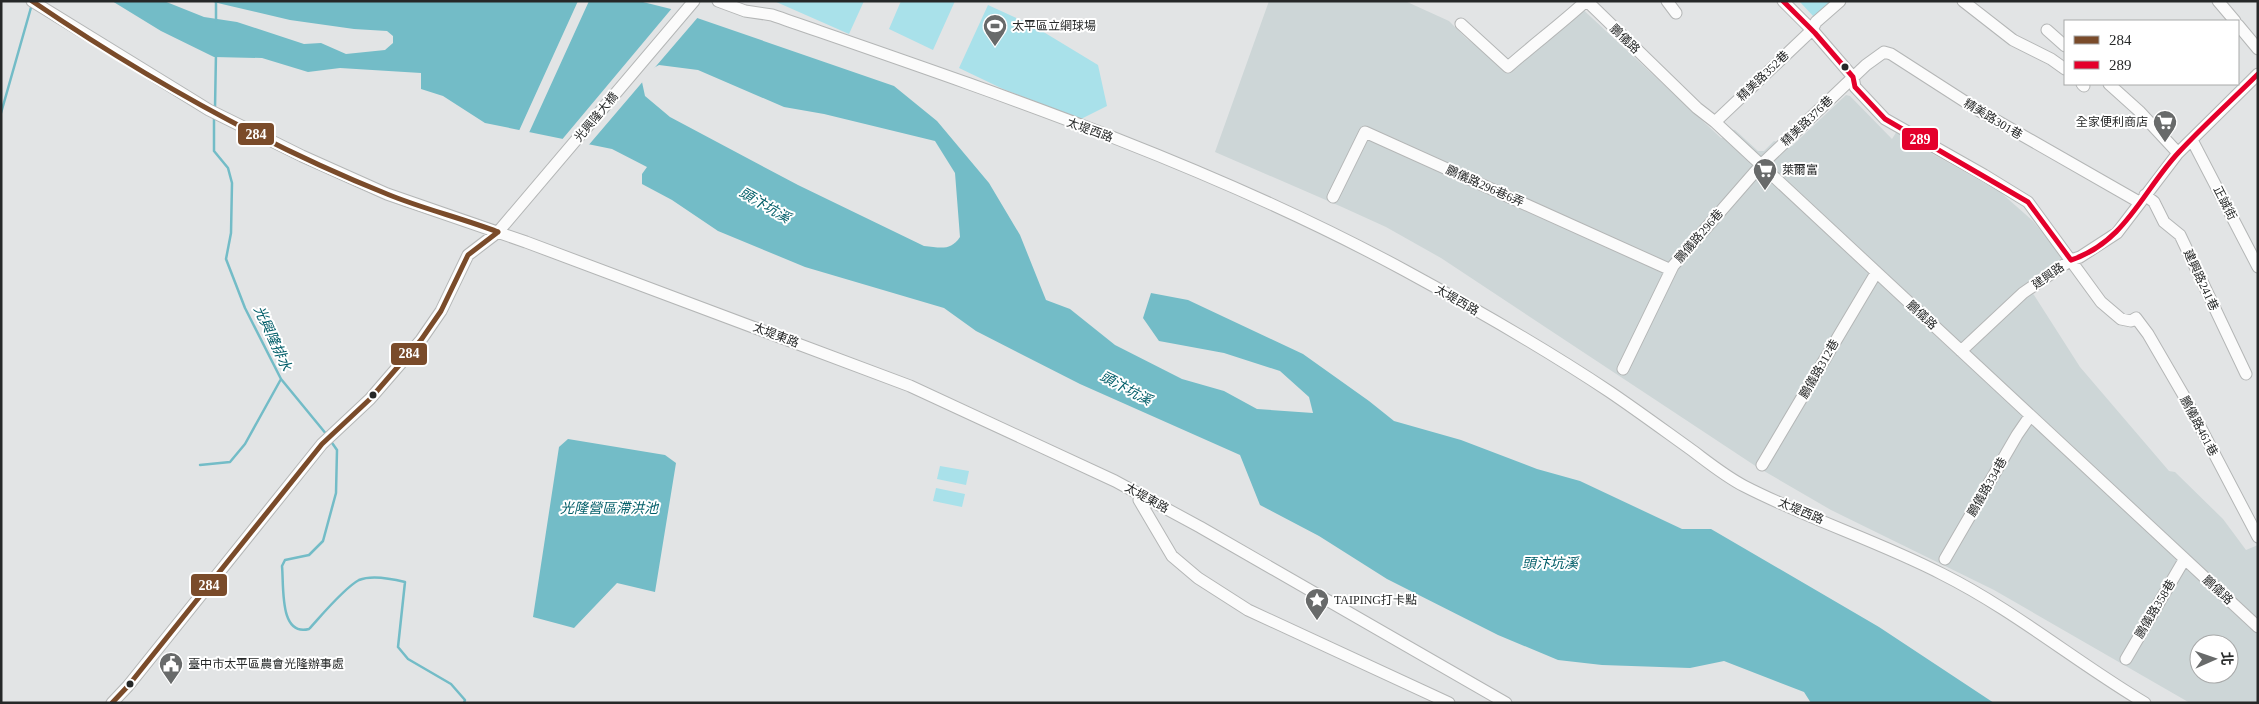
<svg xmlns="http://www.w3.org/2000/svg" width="2259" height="704" viewBox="0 0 2259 704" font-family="'Times New Roman','Noto Sans TC',serif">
<rect width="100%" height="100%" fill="#e2e4e5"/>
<path fill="#cdd6d7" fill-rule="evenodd" d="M 1269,1 L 1405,1 L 1449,21 L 1467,39 L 1500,62 L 1507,71 L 1577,4 L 1721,138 L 1723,138 L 1725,129 L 1735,130 L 1758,151 L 1764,151 L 1774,141 L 1792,146 L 1846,95 L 1850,96 L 1892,139 L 1897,131 L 1913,139 L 1922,148 L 1999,191 L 2033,221 L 2061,256 L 2060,263 L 2025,286 L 2034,295 L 2080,367 L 2169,471 L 2175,472 L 2223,519 L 2246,550 L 2258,545 L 2258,703 L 2190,703 L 1994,590 L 1831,510 L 1757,467 L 1441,258 L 1386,227 L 1342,207 L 1215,152 ZM 2199,644 L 2229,644 L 2229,674 L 2199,674 Z"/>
<path fill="#a9e1ea" d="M 774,1 L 864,1 L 849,34 Z
M 901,1 L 955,1 L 933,50 L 889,29 Z
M 1799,1 L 1832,1 L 1814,17 Z
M 988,5 L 1032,25 L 1098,65 L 1107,106 L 1081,119 L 1003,89 L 959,68 Z
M 940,466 L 969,471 L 966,485 L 937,479 Z
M 936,488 L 965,494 L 962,507 L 933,501 Z"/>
<path fill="#73bcc7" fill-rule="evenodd" d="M 112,1 L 164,1 L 204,17 L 237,22 L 304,44 L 321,43 L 346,54 L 385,50 L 393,43 L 393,36 L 387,31 L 354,29 L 290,20 L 209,1 L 639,1 L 671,9 L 894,86 L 937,121 L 989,183 L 1020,235 L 1046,300 L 1070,309 L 1115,345 L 1182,379 L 1224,391 L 1257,409 L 1313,413 L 1309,397 L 1280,371 L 1224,353 L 1159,341 L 1143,318 L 1151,293 L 1188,300 L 1303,354 L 1369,401 L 1394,421 L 1461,440 L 1537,469 L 1580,481 L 1682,529 L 1711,529 L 1879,627 L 1994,703 L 1811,703 L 1804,692 L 1724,661 L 1690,668 L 1602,665 L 1558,660 L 1498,635 L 1387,579 L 1319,536 L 1260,505 L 1240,455 L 1080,384 L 976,331 L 944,308 L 805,267 L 718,231 L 672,200 L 642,184 L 642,174 L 647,167 L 612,149 L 485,123 L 443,96 L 421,89 L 421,73 L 340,68 L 308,72 L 262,58 L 214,57 L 161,31 ZM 659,65 L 698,70 L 784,107 L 824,114 L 935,141 L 955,173 L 960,237 C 950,252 939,247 924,246 L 798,185 L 670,117 L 645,96 L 642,82 L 644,73 Z
M 568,439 L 665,455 L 676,463 L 655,592 L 617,583 L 574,628 L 533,617 L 559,447 Z"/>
<path fill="#e2e4e5" d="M 578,1 L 589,1 L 528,135 L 518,133 Z
M 673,7 L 699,16 L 651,72 L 646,75 L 645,79 L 587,147 L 560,142 Z"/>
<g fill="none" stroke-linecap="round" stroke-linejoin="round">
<path stroke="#73bcc7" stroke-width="2.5" d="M 216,1 L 216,20
M 215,108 L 216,53
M 1,113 L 32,4
M 214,116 L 214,151 L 228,168 L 232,183 L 231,233 L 226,259 L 245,308 L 281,379 L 327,435
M 330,440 L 337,450 L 336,493 L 323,541 L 309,555 L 285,560 L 282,566 C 284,586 279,637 309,629 C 321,616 344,588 359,580 C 371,575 393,579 405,582 L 398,647 L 408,659 L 451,684 L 465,700 L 464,703
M 200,465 L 230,462 L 245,444 L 281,379"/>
<g stroke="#b4b6b6" stroke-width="13">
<path id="minor" d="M 32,1 L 209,110 L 302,156 L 387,194 L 526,242 L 910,386 L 1115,481 L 1200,527 L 1506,703
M 718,1 L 745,11 L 772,15 C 985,89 1205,162 1404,270 C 1474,308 1544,348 1610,392 C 1638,411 1665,431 1693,451 C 1709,463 1725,476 1744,486 C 1808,519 1878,541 1942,574 C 2014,610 2076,662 2145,703
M 1587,1 L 1697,108 L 1715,122 L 2258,627
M 1667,1 L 1676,13
M 1783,1 L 1815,33 L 1853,77 L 1855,87 L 1885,119 L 1984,175 L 2028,202 L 2101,302 L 2121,319 L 2131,321 L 2136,318 L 2148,334 L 2184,396 L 2258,537
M 1963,1 L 2013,40 L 2051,59 L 2065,69
M 2218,1 L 2235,21
M 1461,24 L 1508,67 C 1534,44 1561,24 1586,1
M 2238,25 L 2258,49
M 2047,30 L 2065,46
M 2082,84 L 2084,86
M 2109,84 L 2139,111 L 2178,153
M 1715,122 L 1812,30 L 1816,22 L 1840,1
M 2192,140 L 2258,267
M 2145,195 L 2154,202 L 2164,222 L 2180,235 L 2246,374
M 1333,197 L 1365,132 L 1671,270
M 1961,351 L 2023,293 L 2071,260 L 2080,257 L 2117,233 L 2178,153 L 2258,74
M 1623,369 L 1673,266 L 1761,165 L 1866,65 L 1884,52 L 1891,54 L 1978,110 L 2139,202
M 1762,465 L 1876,273
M 1139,500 L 1172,556 L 1198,578 L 1248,610 L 1449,703
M 1945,559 L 2017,435 L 2030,416
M 2126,659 L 2184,560
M 112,703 L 128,686 L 322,444 L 370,399 L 421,340 L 441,311 L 468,255 L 498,232 L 694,1"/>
</g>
<use href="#minor" stroke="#fbfbfb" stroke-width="11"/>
<g stroke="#fff" stroke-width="9">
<path id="bus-1" d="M 32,1 C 144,77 262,144 387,194 C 423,209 462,218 498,232
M 112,703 L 128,686 L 322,444 L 370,399 L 421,340 L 441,311 L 468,255 L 498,232"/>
</g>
<g stroke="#fff" stroke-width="9">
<path id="bus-2" d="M 1783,1 L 1815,33 L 1853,77 L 1855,87 L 1885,119 L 2028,202 L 2071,260
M 2071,260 C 2126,242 2143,190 2179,152 C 2204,125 2232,100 2258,74"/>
</g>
<use href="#bus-1" stroke="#7a4b2a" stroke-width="5"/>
<use href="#bus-2" stroke="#e4002b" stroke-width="5"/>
</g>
<defs>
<g id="stadium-pin" transform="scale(1.25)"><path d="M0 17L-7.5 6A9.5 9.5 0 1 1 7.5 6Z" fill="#686a6a" stroke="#fff"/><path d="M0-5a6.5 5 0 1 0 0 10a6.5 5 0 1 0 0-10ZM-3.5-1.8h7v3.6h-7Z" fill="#fff"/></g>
<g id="supermarket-pin" transform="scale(1.25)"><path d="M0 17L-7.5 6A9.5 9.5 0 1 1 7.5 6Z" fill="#686a6a" stroke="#fff"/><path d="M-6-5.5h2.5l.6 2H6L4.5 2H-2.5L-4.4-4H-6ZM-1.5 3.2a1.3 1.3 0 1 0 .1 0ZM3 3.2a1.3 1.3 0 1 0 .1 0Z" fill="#fff"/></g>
<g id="sight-pin" transform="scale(1.25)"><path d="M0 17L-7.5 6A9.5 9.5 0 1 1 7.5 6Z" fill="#686a6a" stroke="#fff"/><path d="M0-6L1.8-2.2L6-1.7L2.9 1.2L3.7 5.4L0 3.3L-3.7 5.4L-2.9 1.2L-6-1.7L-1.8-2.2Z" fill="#fff"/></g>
<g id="civic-pin" transform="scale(1.25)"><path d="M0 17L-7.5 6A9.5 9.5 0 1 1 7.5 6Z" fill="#686a6a" stroke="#fff"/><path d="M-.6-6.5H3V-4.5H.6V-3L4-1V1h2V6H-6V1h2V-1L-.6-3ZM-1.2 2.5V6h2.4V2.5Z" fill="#fff"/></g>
</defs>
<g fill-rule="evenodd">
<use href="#stadium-pin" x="995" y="26"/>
<use href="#supermarket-pin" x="2165" y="122"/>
<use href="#supermarket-pin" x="1765" y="170"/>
<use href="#sight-pin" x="1317" y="600"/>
<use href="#civic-pin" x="171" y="664"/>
</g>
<g fill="#262828" stroke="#fff" stroke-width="2">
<circle cx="1845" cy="67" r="4.5"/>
<circle cx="373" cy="395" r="4.5"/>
<circle cx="130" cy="684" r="4.5"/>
</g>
<g text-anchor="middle" stroke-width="4" stroke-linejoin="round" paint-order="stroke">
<g font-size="12" fill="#262828" stroke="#fff" text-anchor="start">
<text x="1012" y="30">太平區立網球場</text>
<text x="2148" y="126" text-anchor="end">全家便利商店</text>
<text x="1782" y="174">萊爾富</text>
<text x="1334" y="604">TAIPING打卡點</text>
<text x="188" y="668">臺中市太平區農會光隆辦事處</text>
</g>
<g font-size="12" fill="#262828" stroke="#fff">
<text transform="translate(1625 39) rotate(44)" y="4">鵬儀路</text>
<text transform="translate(1763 76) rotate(-44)" y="4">精美路352巷</text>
<text transform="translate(596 117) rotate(-50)" y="4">光興隆大橋</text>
<text transform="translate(1993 119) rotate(31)" y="4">精美路301巷</text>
<text transform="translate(1807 121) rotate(-44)" y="4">精美路376巷</text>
<text transform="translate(1090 130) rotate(20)" y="4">太堤西路</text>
<text transform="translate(1485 186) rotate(24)" y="4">鵬儀路296巷6弄</text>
<text transform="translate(2225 203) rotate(63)" y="4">正誠街</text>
<text transform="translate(1699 236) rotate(-49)" y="4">鵬儀路296巷</text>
<text transform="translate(2048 276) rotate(-35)" y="4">建興路</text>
<text transform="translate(2201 280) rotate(65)" y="4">建興路241巷</text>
<text transform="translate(1457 300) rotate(30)" y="4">太堤西路</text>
<text transform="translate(1922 315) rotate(43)" y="4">鵬儀路</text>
<text transform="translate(776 335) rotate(21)" y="4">太堤東路</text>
<text transform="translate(1819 369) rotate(-60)" y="4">鵬儀路312巷</text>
<text transform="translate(2199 426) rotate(62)" y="4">鵬儀路461巷</text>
<text transform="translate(1987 487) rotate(-60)" y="4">鵬儀路334巷</text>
<text transform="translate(1147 498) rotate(29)" y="4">太堤東路</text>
<text transform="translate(1801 511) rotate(23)" y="4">太堤西路</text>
<text transform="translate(2218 590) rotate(43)" y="4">鵬儀路</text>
<text transform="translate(2155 609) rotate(-59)" y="4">鵬儀路358巷</text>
</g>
<g font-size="14" font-style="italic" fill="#005d68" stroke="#fff">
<text transform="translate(765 205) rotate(30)" y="5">頭汴坑溪</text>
<text transform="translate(273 338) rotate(65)" y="5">光興隆排水</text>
<text transform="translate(1126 388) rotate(28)" y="5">頭汴坑溪</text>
<text x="609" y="513">光隆營區滯洪池</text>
<text x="1550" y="568">頭汴坑溪</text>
</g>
</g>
<g stroke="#fff" stroke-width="2">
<rect x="237" y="122" width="38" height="24" rx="5" fill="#7a4b2a"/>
<rect x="1901" y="127" width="38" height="24" rx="5" fill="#e4002b"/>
<rect x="390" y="342" width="38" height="24" rx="5" fill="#7a4b2a"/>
<rect x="190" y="573" width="38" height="24" rx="5" fill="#7a4b2a"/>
</g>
<g font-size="14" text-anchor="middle" font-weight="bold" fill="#fff">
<text x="256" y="139">284</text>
<text x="1920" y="144">289</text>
<text x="409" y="358">284</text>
<text x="209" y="590">284</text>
</g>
<rect width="2259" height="704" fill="none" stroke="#262828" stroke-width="5"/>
<rect x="2064" y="20" width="175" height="65" fill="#ffffff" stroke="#a8a9a9"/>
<rect x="2074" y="36" width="25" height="8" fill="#7a4b2a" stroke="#a8a9a9"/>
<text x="2109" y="45" font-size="15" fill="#262828">284</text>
<rect x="2074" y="61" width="25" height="8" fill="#e4002b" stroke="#a8a9a9"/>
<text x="2109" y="70" font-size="15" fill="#262828">289</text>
<g transform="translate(2214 659) rotate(88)"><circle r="24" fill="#ffffff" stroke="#a8a9a9"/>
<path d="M0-4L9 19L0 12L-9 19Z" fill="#686a6a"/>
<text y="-8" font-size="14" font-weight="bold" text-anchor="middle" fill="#262828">北</text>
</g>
</svg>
